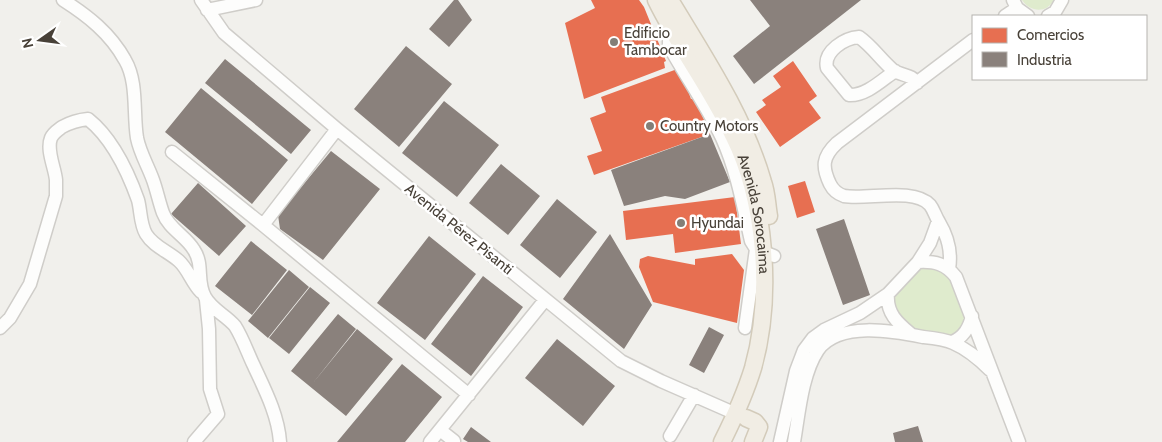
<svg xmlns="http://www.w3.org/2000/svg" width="1162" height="442" viewBox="0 0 1162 442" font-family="Cabin,sans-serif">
<rect width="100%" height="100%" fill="#f1f0ec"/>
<path fill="#dfebcd" d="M 1022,0 L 1054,0 C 1046,14 1030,12 1022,0 Z
M 923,266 L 947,269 L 966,321 L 960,332 L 952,337 C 927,331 897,331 893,300 L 914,272 Z"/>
<path fill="#e76f51" d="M 591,0 L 639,0 L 644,7 L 666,61 L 664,62 L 665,68 L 584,99 L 565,23 L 595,8 Z
M 793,61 L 817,96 L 809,102 L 821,118 L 780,147 L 756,112 L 766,105 L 762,100 L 781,87 L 773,76 Z
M 680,68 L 691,99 L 695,98 L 710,134 L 594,175 L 587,156 L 602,151 L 590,118 L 606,112 L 601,97 Z
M 805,181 L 815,212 L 797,218 L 788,186 Z
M 735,197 L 741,244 L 675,253 L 673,234 L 626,240 L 623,211 Z
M 732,254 L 744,270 L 737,323 L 653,302 L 639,267 L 640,259 L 648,256 L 695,265 L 695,259 Z"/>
<path fill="#8a817c" d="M 454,0 L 458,0 L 472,20 L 449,47 L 429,29 Z
M 750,0 L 861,0 L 754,84 L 733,56 L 770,26 Z
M 406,46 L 452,84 L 399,147 L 354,109 Z
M 225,59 L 311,130 L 291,154 L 205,83 Z
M 201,88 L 288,160 L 252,204 L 165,132 Z
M 444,101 L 499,145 L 457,197 L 402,153 Z
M 710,134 L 730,182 L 685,199 L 665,196 L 624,206 L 611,170 Z
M 331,151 L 380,189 L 323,260 L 280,229 L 278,215 Z
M 501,164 L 540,196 L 508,235 L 469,203 Z
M 198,183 L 246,226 L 219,256 L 171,214 Z
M 557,199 L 597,232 L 560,278 L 520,245 Z
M 844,219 L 870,295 L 843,305 L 816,229 Z
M 610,234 L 652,305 L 624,349 L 563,299 Z
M 429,236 L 476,274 L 425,340 L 377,303 Z
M 251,241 L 287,270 L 252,315 L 215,286 Z
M 289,270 L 309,287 L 268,338 L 248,321 Z
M 483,276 L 523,307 L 471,376 L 431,344 Z
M 310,287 L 330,303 L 289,354 L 269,338 Z
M 338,314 L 356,329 L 313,383 L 357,329 L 393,359 L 346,416 L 291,371 Z
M 709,327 L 724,335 L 704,373 L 689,365 Z
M 557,339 L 615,386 L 583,426 L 525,378 Z
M 402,364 L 442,397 L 405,442 L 337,442 Z
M 918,426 L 923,442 L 895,442 L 893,433 Z
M 471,427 L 491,442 L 468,442 L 463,439 Z"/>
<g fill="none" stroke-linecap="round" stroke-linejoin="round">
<g stroke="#cfcdc9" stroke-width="15">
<path id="minor" d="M 63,0 C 88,16 110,33 125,60 C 138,82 133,113 137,138 C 140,153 148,166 153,180 C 157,191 159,202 163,213 C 169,229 186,236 194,250 C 204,265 196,281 205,297 C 212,310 226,315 235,326 C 242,337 247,351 253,364 C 264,388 278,414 280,442
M 201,0 L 224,33 L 337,129 L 621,361 L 661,381 L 743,417
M 1013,0 L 1017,8 L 1028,16
M 207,10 L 256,0
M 1005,16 L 1017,8
M 1048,16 L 1055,12 L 1062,0
M 673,30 L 669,39 L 669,46 C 686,77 707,106 722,138 C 737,171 743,206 751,241 L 756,249 L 774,256
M 895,71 C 882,80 866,96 849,95 L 827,68 C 823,51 845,38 859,37 C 872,46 881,60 893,70 C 901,76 912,74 917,83
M 337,129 L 263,225 L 469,395
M 172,152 L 263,225
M 918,262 C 935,261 946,264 956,277 L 1019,442
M 949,269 C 952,251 948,237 939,222 C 935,216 934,210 930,205 C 914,187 867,200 844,196 C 838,194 833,190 830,184 C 822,167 822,157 837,143 L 973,40
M 0,328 L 10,318 L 30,284 L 56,196 C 56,191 56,185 56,180 C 55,168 46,150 51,138 C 53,133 58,130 62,127 C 71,122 78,120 88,119 C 112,138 128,172 138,200 C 141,211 140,224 146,234 C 153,246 169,252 179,261 C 188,269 192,283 201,292
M 745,328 L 756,249
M 912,335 C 899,324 886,314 888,294 L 918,262 L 930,243 L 938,221
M 952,342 C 964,337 969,328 972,316
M 440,430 L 454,441
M 670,436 L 694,395
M 194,442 L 218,414 L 210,389 L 209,329 L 206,300
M 430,442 L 545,300
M 780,442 L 796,371 L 804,350 L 813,338 L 824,330 L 860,313 L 888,294
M 794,442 C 799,413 802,374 818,350 C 839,321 893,331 923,337 C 933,338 944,339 953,343 C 967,349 979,359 990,370"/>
</g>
<g stroke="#d3cbba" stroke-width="19">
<g id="major">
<path id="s1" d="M 656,0 C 679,47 711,88 733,135 C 766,201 773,297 753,368 C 745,394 734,418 722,442"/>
<path d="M 670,0 C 705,58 744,116 763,182 C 767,193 767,205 769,216"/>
<path d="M 746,418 L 755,422 L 759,427 L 753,442"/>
</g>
</g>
<use href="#minor" stroke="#fdfdfc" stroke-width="12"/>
<use href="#major" stroke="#f1ede4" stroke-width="16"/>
</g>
<g fill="#837e77" stroke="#fff" stroke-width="2">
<circle cx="614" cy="42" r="5"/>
<circle cx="650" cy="126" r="5"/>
<circle cx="681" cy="223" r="5"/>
</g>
<g text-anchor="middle" stroke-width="5" stroke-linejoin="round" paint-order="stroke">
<g font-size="15" fill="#484138" stroke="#fff" text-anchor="start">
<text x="624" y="38">Edificio<tspan x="624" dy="17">Tambocar</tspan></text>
<text x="660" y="131">Country Motors</text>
<text x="691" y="228">Hyundai</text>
</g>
<g font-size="15" fill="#484138" stroke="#fff">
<text dy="5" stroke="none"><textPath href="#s1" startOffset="238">Avenida Sorocaima</textPath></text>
<text transform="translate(459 229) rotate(39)" y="5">Avenida Pérez Pisanti</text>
</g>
</g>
<rect x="972" y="15" width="175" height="65" fill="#ffffff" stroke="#b6b3af"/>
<rect x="982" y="28" width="25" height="15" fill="#e76f51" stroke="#b6b3af"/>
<text x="1017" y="40" font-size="15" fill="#484138">Comercios</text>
<rect x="982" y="52" width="25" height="15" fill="#8a817c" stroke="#b6b3af"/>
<text x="1017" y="65" font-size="15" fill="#484138">Industria</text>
<g transform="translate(40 40) rotate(256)" stroke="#ffffff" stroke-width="4" paint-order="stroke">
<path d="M0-4L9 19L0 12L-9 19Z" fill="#484138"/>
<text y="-8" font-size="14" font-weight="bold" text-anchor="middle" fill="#484138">N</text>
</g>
</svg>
